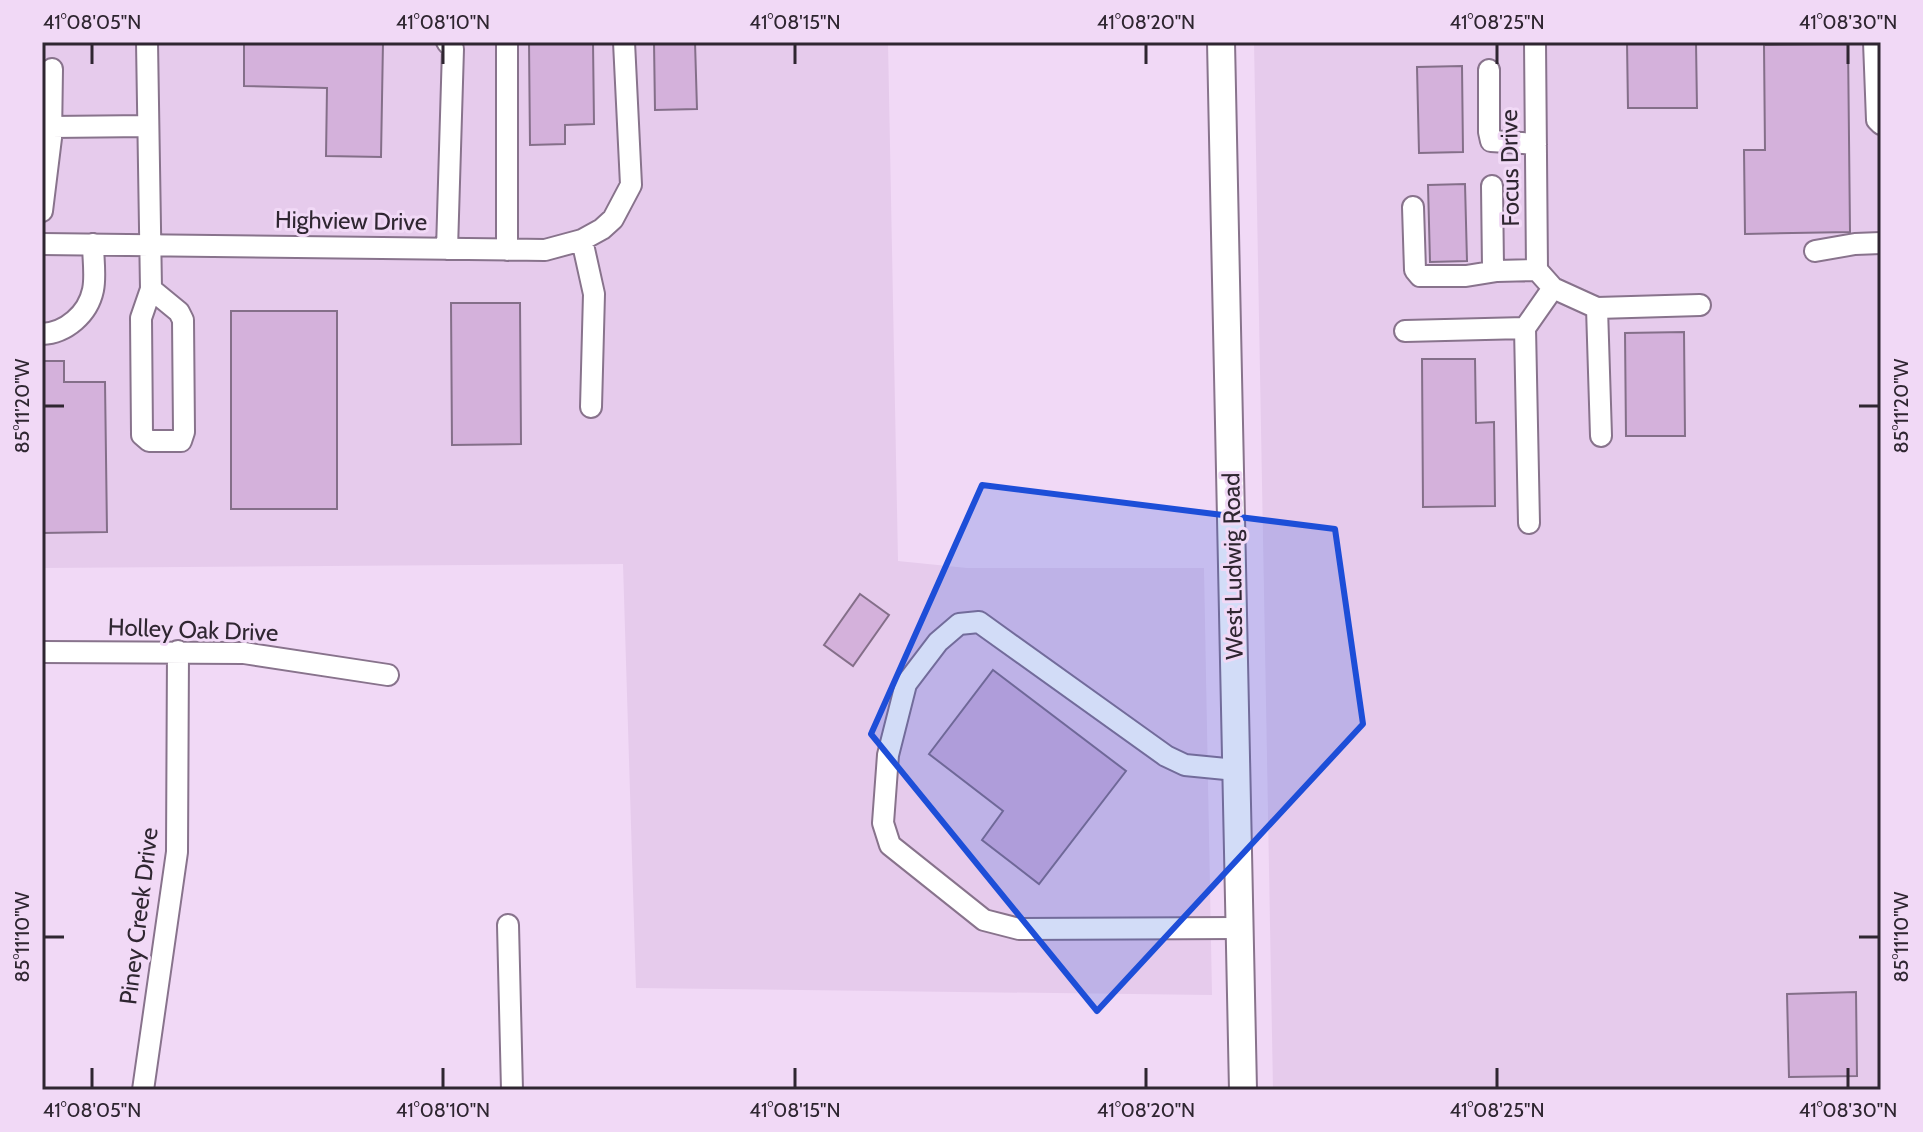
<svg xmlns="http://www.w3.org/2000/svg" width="1923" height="1132" viewBox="0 0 1923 1132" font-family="Cabin,sans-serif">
<rect width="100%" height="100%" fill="#f1d9f6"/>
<path fill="#e6cbec" d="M 42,42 L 888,42 L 898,561 L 967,568 L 1204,568 L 1212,995 L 636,988 L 623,564 L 42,568 Z
M 1254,42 L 1881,42 L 1881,1090 L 1273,1090 Z"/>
<path fill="#d4b1db" stroke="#846f89" stroke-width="2" d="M 244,42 L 383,42 L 381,157 L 326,156 L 327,88 L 244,86 Z
M 529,42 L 593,42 L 594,124 L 565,125 L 565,144 L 530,145 Z
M 654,42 L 695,42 L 697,109 L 655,110 Z
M 1627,42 L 1696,42 L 1697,108 L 1628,108 Z
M 1848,44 L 1850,232 L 1745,234 L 1744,150 L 1765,150 L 1764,45 Z
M 1462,66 L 1463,152 L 1419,153 L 1417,67 Z
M 1465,184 L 1467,261 L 1430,262 L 1428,185 Z
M 451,303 L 520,303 L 521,444 L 452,445 Z
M 231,311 L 337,311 L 337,509 L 231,509 Z
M 1684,332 L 1685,436 L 1626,436 L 1625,333 Z
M 1422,359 L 1475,359 L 1476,423 L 1494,422 L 1495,506 L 1423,507 Z
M 42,361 L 64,361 L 64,382 L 105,382 L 107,532 L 42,533 Z
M 860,594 L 889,615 L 853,666 L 824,645 Z
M 993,670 L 1126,771 L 1039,884 L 982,840 L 1003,811 L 929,754 Z
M 1856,992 L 1857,1076 L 1789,1077 L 1787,994 Z"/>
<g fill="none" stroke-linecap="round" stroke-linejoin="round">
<g stroke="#88738c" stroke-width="24">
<path id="minor" d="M 147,42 L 151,289 L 179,312 L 183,320 L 184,432 L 181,441 L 149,441 L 142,435 L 141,318 L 151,289
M 447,42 L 453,49 L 447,249
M 507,42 L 507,250
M 1535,42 L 1537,270 L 1553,288 L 1597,308 L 1700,305
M 1874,42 L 1877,120 L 1881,124
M 1489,70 L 1489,132 L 1491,141 L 1536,144
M 51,127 L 148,126
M 1492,186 L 1493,267 L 1497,271 L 1537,270
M 1413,207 L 1415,270 L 1420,276 L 1466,276 L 1497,271
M 42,211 L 51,138 L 52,69
M 582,240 L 594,294 L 591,407
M 42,244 L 545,250 L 582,240 L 602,229 L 613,219 L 631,185 L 624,42
M 1815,251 L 1855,244 L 1881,243
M 1597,308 L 1601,436
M 1405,331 L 1525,328
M 42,334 C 66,333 88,314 93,290 C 96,276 93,258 93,244
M 1529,523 L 1525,328 L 1553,288
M 42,652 L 244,653 L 388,675
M 1236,770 L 1185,765 L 1166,756 L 979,622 L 959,624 L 938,642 L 906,684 L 888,755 L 883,823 L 890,845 L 984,920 L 1019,929 L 1238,928
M 508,925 L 512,1090
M 143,1090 L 177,852 L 178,651"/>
</g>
<g stroke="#88738c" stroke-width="30">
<path id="major" d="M 1221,42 L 1243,1090"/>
</g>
<use href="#minor" stroke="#fff" stroke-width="20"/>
<use href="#major" stroke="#fff" stroke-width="26"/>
</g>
<path fill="#1d4ed8" fill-opacity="0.2" stroke="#1d4ed8" stroke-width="6" stroke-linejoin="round" d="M 982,485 L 1335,529 L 1363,724 L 1097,1011 L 871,734 Z"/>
<path fill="none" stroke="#2f2631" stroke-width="3" d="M 92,44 L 92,64M 443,44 L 443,64M 795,44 L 795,64M 1146,44 L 1146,64M 1497,44 L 1497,64M 1848,44 L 1848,64M 44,406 L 64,406M 1859,406 L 1879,406M 44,937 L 64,937M 1859,937 L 1879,937M 92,1068 L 92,1088M 443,1068 L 443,1088M 795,1068 L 795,1088M 1146,1068 L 1146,1088M 1497,1068 L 1497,1088M 1848,1068 L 1848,1088"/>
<g text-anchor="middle" stroke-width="6" stroke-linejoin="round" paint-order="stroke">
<g font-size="24" fill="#2f2631" stroke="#f1d9f6">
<text transform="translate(1510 168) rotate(-91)" y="8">Focus Drive</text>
<text transform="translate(351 221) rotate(1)" y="8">Highview Drive</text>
<text transform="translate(1233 566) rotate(-91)" y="8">West Ludwig Road</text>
<text transform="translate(193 630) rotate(2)" y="8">Holley Oak Drive</text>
<text transform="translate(139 916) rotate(-83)" y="8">Piney Creek Drive</text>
</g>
</g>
<rect width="1923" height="1132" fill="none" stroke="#f1d9f6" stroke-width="88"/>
<rect x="44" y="44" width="1835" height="1044" fill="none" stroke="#2f2631" stroke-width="3"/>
<g font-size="20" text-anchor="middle" fill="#2f2631">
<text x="92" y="29">41°08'05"N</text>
<text x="443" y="29">41°08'10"N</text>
<text x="795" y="29">41°08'15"N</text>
<text x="1146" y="29">41°08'20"N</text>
<text x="1497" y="29">41°08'25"N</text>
<text x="1848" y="29">41°08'30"N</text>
<text transform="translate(1901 406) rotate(-90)" y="7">85°11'20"W</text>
<text transform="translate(22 406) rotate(-90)" y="7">85°11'20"W</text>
<text transform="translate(22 937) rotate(-90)" y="7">85°11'10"W</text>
<text transform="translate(1901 937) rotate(-90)" y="7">85°11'10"W</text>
<text x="92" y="1117">41°08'05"N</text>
<text x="443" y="1117">41°08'10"N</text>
<text x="795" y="1117">41°08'15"N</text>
<text x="1146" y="1117">41°08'20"N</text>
<text x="1497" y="1117">41°08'25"N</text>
<text x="1848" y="1117">41°08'30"N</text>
</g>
</svg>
